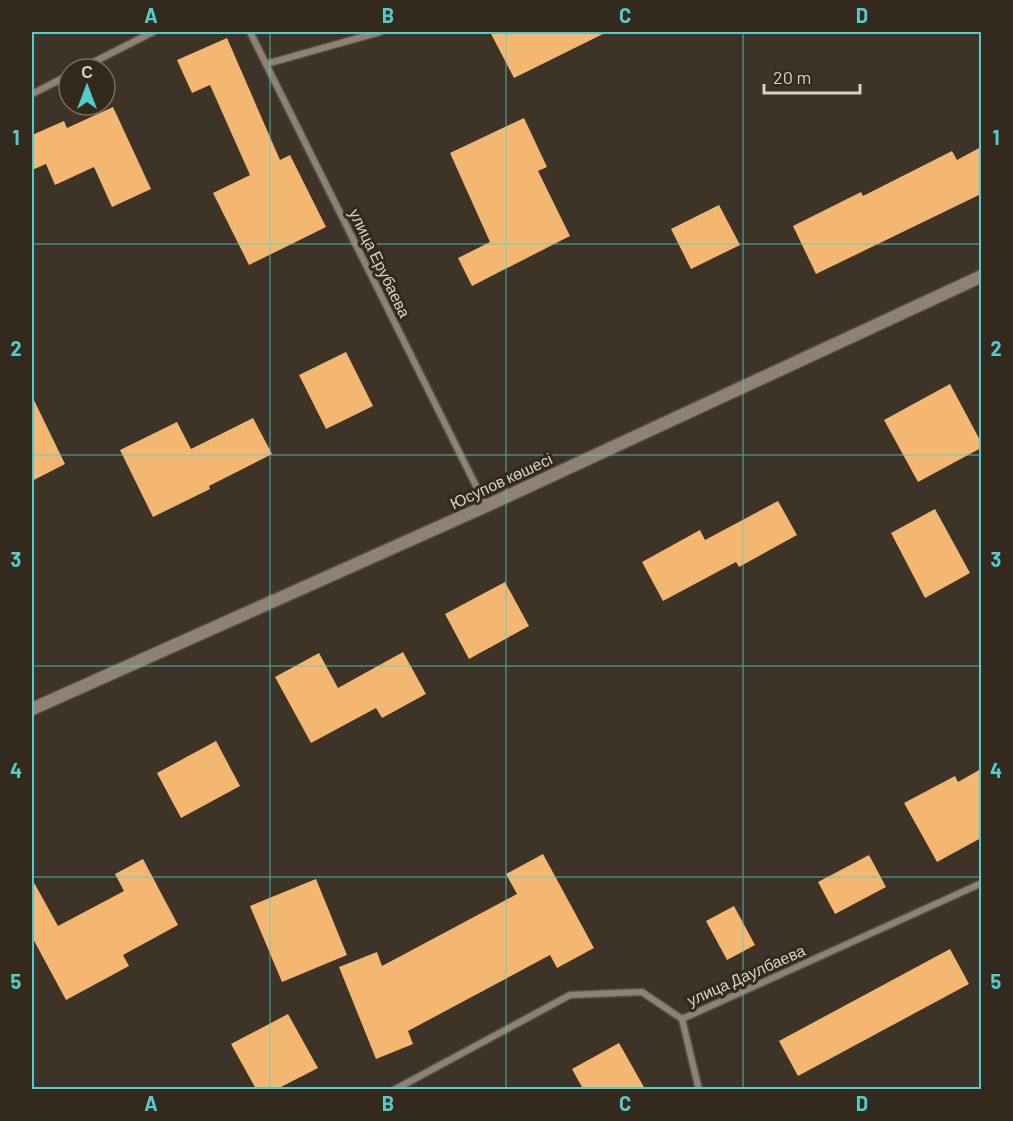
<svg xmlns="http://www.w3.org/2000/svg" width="1013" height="1121" viewBox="0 0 1013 1121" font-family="Barlow,sans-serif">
<rect width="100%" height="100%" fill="#3e3327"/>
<path fill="#f3b771" d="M 490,32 L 607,32 L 514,78 Z
M 227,38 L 280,160 L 290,155 L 326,227 L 249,265 L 213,193 L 250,175 L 210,85 L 192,93 L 177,60 Z
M 113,107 L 151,189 L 112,207 L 94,167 L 55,185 L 46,164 L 32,170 L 32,135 L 64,121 L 67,128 Z
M 524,118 L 547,167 L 538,171 L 570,236 L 472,286 L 458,258 L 490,242 L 450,153 Z
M 981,147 L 981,194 L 816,274 L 793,226 L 861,192 L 863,196 L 952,151 L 957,160 Z
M 719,205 L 740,245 L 691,269 L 671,229 Z
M 346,352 L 373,406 L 326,429 L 299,375 Z
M 950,384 L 981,442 L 981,448 L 918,482 L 884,420 Z
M 32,396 L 65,464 L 32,481 Z
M 253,418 L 272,454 L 209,486 L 210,489 L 153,517 L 120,450 L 177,422 L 191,449 Z
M 778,501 L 797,535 L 739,567 L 736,562 L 663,601 L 642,562 L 700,530 L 705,540 Z
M 935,509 L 970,573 L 925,598 L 891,533 Z
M 505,582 L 529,626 L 469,659 L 445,614 Z
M 403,652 L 426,694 L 382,718 L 376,708 L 311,743 L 275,677 L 319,653 L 338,688 Z
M 216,741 L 240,786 L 181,818 L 157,773 Z
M 981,769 L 981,838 L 937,862 L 904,803 L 955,776 L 958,782 Z
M 543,854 L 594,948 L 557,968 L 550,955 L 408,1031 L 413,1044 L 376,1059 L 339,967 L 377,952 L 382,966 L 517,894 L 506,874 Z
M 869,855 L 886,887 L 835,914 L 818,882 Z
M 143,859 L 178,925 L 123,955 L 129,966 L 66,1000 L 32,937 L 32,879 L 58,926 L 124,891 L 115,874 Z
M 316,879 L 347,955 L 282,982 L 250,906 Z
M 734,906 L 755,945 L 727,960 L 706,921 Z
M 950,949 L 969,984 L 798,1076 L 779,1041 Z
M 288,1014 L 318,1068 L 277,1089 L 256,1089 L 231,1044 Z
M 619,1043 L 645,1089 L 583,1089 L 572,1069 Z"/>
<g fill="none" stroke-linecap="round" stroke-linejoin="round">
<g stroke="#5b5247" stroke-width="9">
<path id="street" d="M 250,32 L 486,506
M 266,64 L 380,32
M 80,69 L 153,32
M 32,94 L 69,75
M 682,1019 L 699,1090
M 394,1090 L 570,995 L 642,992 L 682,1019 L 982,883"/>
</g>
<g stroke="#5b5247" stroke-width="15">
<path id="secondary" d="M 32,709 L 486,506 L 982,276"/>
</g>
<use href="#street" stroke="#8f8274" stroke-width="6"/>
<use href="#secondary" stroke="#8f8274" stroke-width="12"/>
</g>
<path fill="none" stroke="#53cdcb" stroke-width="1.5" stroke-opacity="0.55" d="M 270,32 L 270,1090M 506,32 L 506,1090M 743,32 L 743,1090M 32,244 L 982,244M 32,455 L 982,455M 32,666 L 982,666M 32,877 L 982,877"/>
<g text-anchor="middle" stroke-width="6" stroke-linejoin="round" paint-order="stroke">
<g font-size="16" fill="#d8d1c9" stroke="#34291d">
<text transform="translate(380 263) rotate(64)" y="6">улица Ерубаева</text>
<text transform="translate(501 481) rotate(-25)" y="6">Юсупов көшесі</text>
<text transform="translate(746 975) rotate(-24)" y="6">улица Даулбаева</text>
</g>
</g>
<rect width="1013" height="1121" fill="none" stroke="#34291d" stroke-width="66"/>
<g transform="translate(87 87)"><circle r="28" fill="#34291d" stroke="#766c62" stroke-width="1.5"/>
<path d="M0-4.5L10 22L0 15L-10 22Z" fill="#53cdcb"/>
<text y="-9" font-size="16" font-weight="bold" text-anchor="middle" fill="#d8d1c9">С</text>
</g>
<path d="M764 84v9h96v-9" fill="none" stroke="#d8d1c9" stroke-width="3"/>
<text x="773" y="84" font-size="18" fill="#d8d1c9" stroke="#34291d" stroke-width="4.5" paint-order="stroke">20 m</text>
<rect x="33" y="33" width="947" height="1055" fill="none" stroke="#53cdcb" stroke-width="2"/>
<g font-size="20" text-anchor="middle" font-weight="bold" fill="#53cdcb">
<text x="151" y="23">A</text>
<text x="388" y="23">B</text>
<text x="625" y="23">C</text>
<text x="862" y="23">D</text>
<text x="16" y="145">1</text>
<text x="996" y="145">1</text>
<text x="16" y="356">2</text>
<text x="996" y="356">2</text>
<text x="16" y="567">3</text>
<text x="996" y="567">3</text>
<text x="16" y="778">4</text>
<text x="996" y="778">4</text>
<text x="16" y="989">5</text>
<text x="996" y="989">5</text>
<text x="151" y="1111">A</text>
<text x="388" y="1111">B</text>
<text x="625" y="1111">C</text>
<text x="862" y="1111">D</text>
</g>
</svg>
